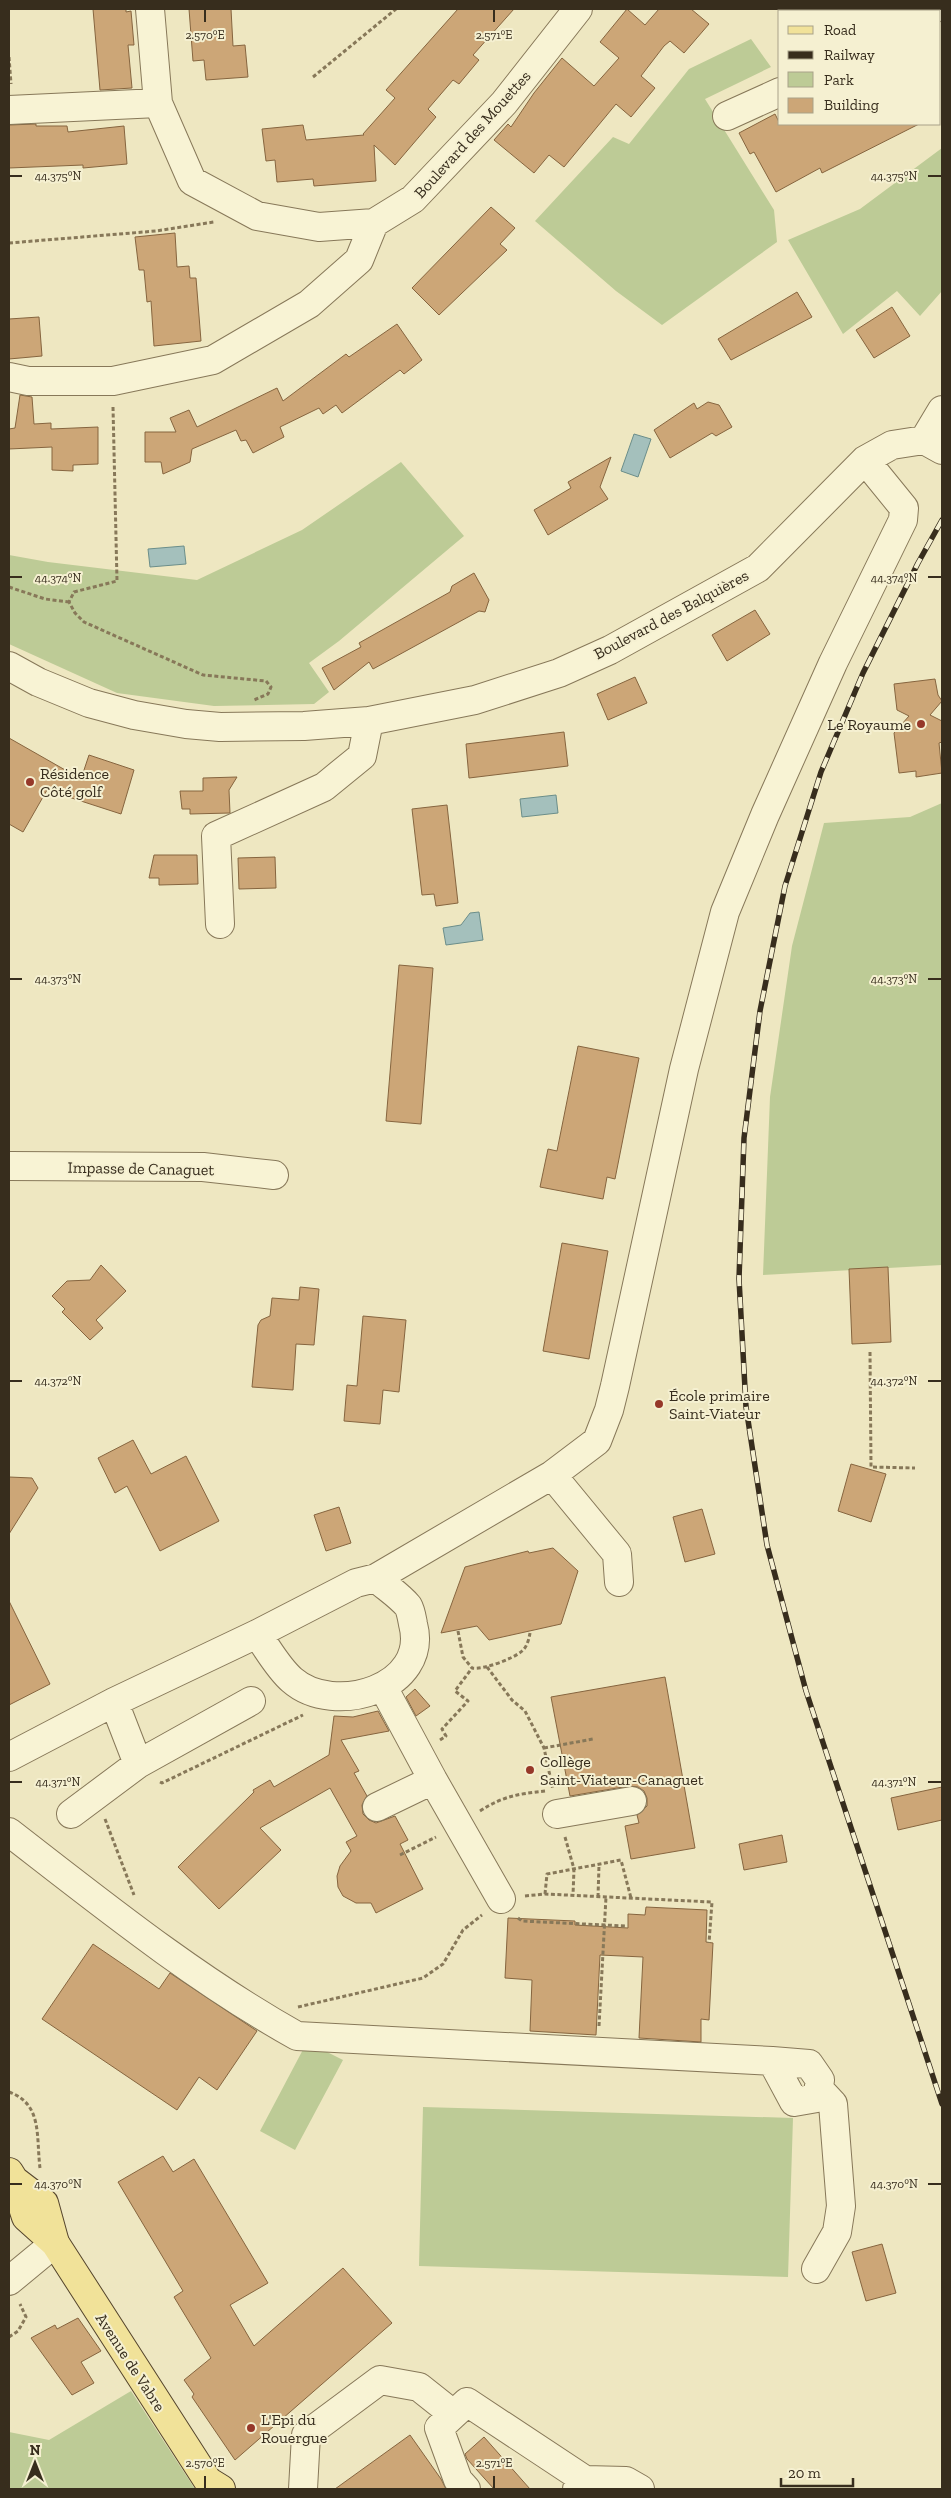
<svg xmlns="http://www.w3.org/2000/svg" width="951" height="2498" viewBox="0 0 951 2498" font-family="'Zilla Slab',serif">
<rect width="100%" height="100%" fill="#eee7c1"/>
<path fill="#bdcb96" d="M 751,39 L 771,67 L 705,99 L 774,210 L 777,242 L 662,325 L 616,291 L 535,221 L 613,137 L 629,144 L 689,69 Z
M 942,148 L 942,291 L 920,316 L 897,291 L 843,334 L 788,240 L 860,209 Z
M 401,462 L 464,536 L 339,641 L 309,663 L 329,692 L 314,704 L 214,706 L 117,693 L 9,644 L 9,555 L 48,562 L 197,580 L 302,530 Z
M 942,803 L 942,1265 L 763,1275 L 770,1097 L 792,946 L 824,823 L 910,817 Z
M 307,2042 L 343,2060 L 295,2150 L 260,2131 Z
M 423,2107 L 793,2118 L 788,2277 L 419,2266 Z
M 131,2391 L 195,2489 L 9,2489 L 9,2432 L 49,2440 Z"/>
<path fill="#a4c0bc" stroke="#6b8e8a" d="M 634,434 L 651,439 L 638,477 L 621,471 Z
M 184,546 L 186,564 L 150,567 L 148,549 Z
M 556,795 L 558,813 L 522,817 L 520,799 Z
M 479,912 L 483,940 L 446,945 L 443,928 L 461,925 L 470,913 Z"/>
<path fill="#cca677" stroke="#86653f" d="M 93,9 L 126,9 L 126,12 L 131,11 L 134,45 L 128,45 L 132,88 L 100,90 Z
M 189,9 L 231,9 L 233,46 L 245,45 L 248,77 L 206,80 L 204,60 L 193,61 Z
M 458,9 L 514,9 L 473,55 L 479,60 L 459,84 L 453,80 L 428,109 L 436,117 L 395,165 L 374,145 L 376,181 L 314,186 L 313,179 L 277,182 L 275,160 L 266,161 L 262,129 L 303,125 L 306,140 L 364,135 L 363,134 L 395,98 L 386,90 Z
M 627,9 L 645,25 L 659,9 L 691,9 L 709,24 L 684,53 L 670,41 L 664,46 L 641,76 L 655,88 L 631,117 L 616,104 L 564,167 L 549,155 L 534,173 L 494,140 L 508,124 L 511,127 L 534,93 L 562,58 L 594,86 L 619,58 L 600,42 Z
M 775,114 L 780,124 L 919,124 L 822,173 L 820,168 L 776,192 L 754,152 L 750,154 L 739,133 Z
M 36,124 L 36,126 L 67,126 L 68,132 L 124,126 L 127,164 L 83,168 L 83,165 L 9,168 L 9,125 Z
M 491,207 L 515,228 L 500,244 L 507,250 L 439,315 L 412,288 Z
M 175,233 L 177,267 L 189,266 L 190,278 L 196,278 L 201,341 L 154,346 L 151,301 L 147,302 L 144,270 L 139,270 L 135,237 Z
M 797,292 L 812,317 L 731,360 L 718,339 Z
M 892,307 L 910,336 L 874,358 L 856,330 Z
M 39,317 L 42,356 L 9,359 L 9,319 Z
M 397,324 L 422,360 L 404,374 L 400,370 L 342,413 L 336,405 L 323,414 L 319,408 L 280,427 L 284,437 L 253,453 L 246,440 L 241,441 L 236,430 L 192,449 L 190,462 L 163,474 L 161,462 L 145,462 L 145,432 L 176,432 L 170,418 L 189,410 L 197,427 L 277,388 L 283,401 L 346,354 L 349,357 Z
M 20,395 L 32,397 L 34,424 L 51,423 L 51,429 L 98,427 L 98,464 L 73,465 L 73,471 L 52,470 L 52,447 L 9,449 L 9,429 L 15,428 Z
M 708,402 L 719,405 L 732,427 L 716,436 L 712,433 L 670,458 L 654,430 L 694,403 L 697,409 Z
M 611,457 L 600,487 L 608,499 L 548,535 L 534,510 L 571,488 L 568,482 Z
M 474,573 L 489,600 L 485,612 L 479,611 L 373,669 L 369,662 L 334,690 L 322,668 L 361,647 L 359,643 L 450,592 L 452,586 Z
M 755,610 L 770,634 L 727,661 L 712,635 Z
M 635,677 L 647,703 L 608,720 L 597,694 Z
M 935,679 L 938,695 L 942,701 L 930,715 L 942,721 L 942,742 L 939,743 L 942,773 L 916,777 L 916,771 L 899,773 L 894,733 L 909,716 L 897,710 L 894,684 Z
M 564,732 L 568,766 L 469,778 L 466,744 Z
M 9,738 L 81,779 L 89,755 L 134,770 L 121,814 L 47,790 L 23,832 L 9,824 Z
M 237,777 L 229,790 L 230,813 L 190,814 L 190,809 L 182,809 L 180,791 L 203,791 L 203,778 Z
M 447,805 L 458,903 L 436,906 L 434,894 L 422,895 L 412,809 Z
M 154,855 L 197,855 L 198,884 L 159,885 L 159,878 L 149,878 Z
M 275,857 L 276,888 L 239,889 L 238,858 Z
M 399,965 L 433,968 L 421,1124 L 386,1121 Z
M 578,1046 L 639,1058 L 615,1179 L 607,1177 L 603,1199 L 540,1187 L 548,1149 L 557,1151 Z
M 562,1243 L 608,1251 L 589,1359 L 543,1351 Z
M 101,1265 L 126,1291 L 96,1320 L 103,1328 L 90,1340 L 62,1312 L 65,1309 L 52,1296 L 67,1281 L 90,1280 Z
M 888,1267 L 891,1342 L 852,1344 L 849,1269 Z
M 300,1287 L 319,1289 L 314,1345 L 296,1344 L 293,1390 L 252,1387 L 258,1325 L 261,1320 L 270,1316 L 272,1298 L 299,1300 Z
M 363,1316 L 406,1320 L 399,1392 L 383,1390 L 380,1424 L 344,1421 L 347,1385 L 357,1386 Z
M 133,1440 L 151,1474 L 186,1456 L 219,1521 L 160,1551 L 127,1486 L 115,1493 L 98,1458 Z
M 851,1464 L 886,1474 L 871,1522 L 838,1511 Z
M 9,1477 L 32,1478 L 38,1488 L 9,1534 Z
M 339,1507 L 351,1543 L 326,1551 L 314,1515 Z
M 702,1509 L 715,1554 L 685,1562 L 673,1517 Z
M 553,1548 L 578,1571 L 561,1624 L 489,1640 L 477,1626 L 441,1633 L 465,1567 L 528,1551 L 529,1553 Z
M 9,1601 L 50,1684 L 9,1705 Z
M 665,1677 L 695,1848 L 631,1859 L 625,1826 L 639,1823 L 637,1815 L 647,1806 L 647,1798 L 644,1791 L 638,1787 L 629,1786 L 570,1796 L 551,1697 Z
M 415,1689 L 430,1706 L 416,1716 L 406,1697 Z
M 378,1711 L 389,1731 L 341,1740 L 359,1771 L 354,1773 L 367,1796 L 362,1805 L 363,1814 L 369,1820 L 376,1823 L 395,1816 L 408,1840 L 400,1844 L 423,1889 L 376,1913 L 371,1903 L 356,1903 L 343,1896 L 338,1887 L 337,1876 L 340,1866 L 351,1851 L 346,1842 L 357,1836 L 330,1788 L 260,1828 L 281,1850 L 219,1909 L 178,1867 L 254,1792 L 253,1790 L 270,1780 L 274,1787 L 329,1755 L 334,1716 L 353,1717 Z
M 942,1787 L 942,1820 L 898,1830 L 891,1798 Z
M 782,1835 L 787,1862 L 744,1870 L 739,1844 Z
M 646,1907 L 707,1910 L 706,1942 L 713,1943 L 709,2020 L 701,2019 L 701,2042 L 639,2038 L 643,1957 L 600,1955 L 596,2035 L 530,2031 L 532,1980 L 505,1978 L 508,1918 L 575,1921 L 575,1925 L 628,1928 L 628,1914 L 645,1915 Z
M 93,1944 L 159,1989 L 170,1973 L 257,2031 L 217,2090 L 199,2077 L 177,2110 L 42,2019 Z
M 163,2156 L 173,2172 L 194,2159 L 268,2283 L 230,2305 L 254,2346 L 343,2268 L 392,2323 L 235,2460 L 192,2397 L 194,2394 L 184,2380 L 211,2358 L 174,2297 L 183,2291 L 118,2182 Z
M 882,2244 L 896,2293 L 866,2301 L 852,2252 Z
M 78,2318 L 101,2351 L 81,2362 L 94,2383 L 72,2395 L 31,2338 L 55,2325 L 57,2329 Z
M 410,2435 L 441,2479 L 446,2489 L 335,2489 Z
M 484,2437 L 530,2489 L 494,2489 L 467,2459 L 465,2454 Z"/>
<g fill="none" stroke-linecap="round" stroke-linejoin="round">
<g stroke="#877859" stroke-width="30">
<path id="minor" d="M 150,9 L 158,103 L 192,181 L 257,216 L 319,227 L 374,223 L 413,199 L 504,103 L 578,9
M 810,9 L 812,11
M 928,11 L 933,9
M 9,110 L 158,103
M 727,116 L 780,92
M 9,377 L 28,381 L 113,381 L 213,360 L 309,304 L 359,260 L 374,223
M 924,440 L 942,410
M 9,666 L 38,682 L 89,703 L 134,715 L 186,724 L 220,727 L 304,726 L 369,721 L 475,700 L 559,673 L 610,650 L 758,568 L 865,460 L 892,445 L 924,440 L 942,450
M 220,924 L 216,836 L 324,787 L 362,756 L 369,721
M 9,1166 L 203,1167 L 274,1175
M 552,1475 L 617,1554 L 619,1582
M 376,1578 L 552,1475 L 597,1441 L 609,1410 L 615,1386 L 684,1069 L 725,912 L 765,815 L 833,663 L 903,520 L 904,508 L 865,460
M 383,1687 L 433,1780 L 501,1899
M 114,1702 L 138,1764
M 9,1757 L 114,1702 L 257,1634 L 356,1583 L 376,1578 C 386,1587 400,1596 408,1606 C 411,1611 412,1619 413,1624 C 430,1688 334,1717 292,1680 C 278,1668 268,1649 257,1634
M 377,1807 L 433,1780
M 71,1814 L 138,1764 L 251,1701
M 557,1814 L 632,1801
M 9,1832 C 102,1904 195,1979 297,2036 L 772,2061 L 809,2064 L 820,2080 L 817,2098 L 794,2102 L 772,2061
M 816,2269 L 837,2232 L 841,2206 L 833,2104 L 819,2089
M 9,2281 L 55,2243
M 303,2489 L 306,2435 L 380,2380 L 419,2387 L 453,2414
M 466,2489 L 458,2480 L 439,2428 L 467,2402 L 585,2480
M 577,2489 L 585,2480 L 626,2481 L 640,2489"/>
</g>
<g stroke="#55452d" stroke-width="30">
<path id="major" d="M 9,2172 L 14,2180 L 26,2217 L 55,2243 L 208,2481 L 221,2489
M 14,2180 L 44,2203 L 55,2243"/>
</g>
<path stroke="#877859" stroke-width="3" stroke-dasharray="4 2.5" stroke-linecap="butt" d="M 9,57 L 11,84
M 313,77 L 396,9
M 9,243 L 156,231 L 214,222
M 113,407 L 117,581 L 74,592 L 69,602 L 75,613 L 84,622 L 203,675 L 266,681 L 271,687 L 268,694 L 254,700
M 9,587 L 45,599 L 69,602
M 870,1352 L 871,1467 L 915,1468
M 458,1631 L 463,1657 L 472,1668 C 483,1670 513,1659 522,1651 C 527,1647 529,1639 530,1633
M 487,1667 L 512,1700 L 525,1711 L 544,1748 L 553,1790
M 440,1740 L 446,1736 L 442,1729 L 468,1701 L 455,1691 L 472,1668
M 544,1748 L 593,1739
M 160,1782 L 162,1783 L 303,1715
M 480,1811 C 503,1796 518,1794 545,1791
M 105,1819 L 134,1895
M 565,1837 L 574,1869 L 573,1895
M 400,1855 L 436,1837
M 545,1894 L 547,1874 L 621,1860 L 631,1898
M 525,1896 L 545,1894 L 712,1902 L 709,1943
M 598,1897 L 599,1865
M 518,1918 L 522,1921 L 626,1926
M 298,2007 L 423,1978 L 443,1964 L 463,1930 L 482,1915
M 599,2026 L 606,1897
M 9,2092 C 43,2104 36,2137 40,2168
M 9,2337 L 18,2331 L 26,2317 L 20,2304"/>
<use href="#minor" stroke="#f8f3d4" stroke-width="28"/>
<use href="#major" stroke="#f1e299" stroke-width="28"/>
<g stroke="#372d1d" stroke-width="5.5">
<path id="rail" d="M 942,520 L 918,563 L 863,673 L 821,772 L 785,886 L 760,1011 L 744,1138 L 739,1279 L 746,1407 L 767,1545 L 806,1691 L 942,2104"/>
</g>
<use href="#rail" stroke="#f5f0d1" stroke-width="4" stroke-dasharray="11" stroke-linecap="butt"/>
</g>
<path fill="none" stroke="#372d1d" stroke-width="2" d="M 205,10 L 205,22M 494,10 L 494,22M 10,176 L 22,176M 928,176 L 941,176M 10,577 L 22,577M 928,577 L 941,577M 10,979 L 22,979M 928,979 L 941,979M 10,1381 L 22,1381M 928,1381 L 941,1381M 10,1782 L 22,1782M 928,1782 L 941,1782M 10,2184 L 22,2184M 928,2184 L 941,2184M 205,2476 L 205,2488M 494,2476 L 494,2488"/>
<g fill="#963829" stroke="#f5f0d1" stroke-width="2">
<circle cx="921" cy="724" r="5"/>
<circle cx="30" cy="782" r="5"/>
<circle cx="659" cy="1404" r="5"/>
<circle cx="530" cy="1770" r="5"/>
<circle cx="251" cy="2428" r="5"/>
</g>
<g text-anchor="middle" stroke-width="4" stroke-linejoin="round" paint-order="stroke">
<g font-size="16" fill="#372d1d" stroke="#f5f0d1">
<text transform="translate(472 134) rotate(-48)" y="6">Boulevard des Mouettes</text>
<text transform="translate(671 614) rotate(-28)" y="6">Boulevard des Balquières</text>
<text transform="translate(141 1168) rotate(1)" y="6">Impasse de Canaguet</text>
<text transform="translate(131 2362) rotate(57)" y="6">Avenue de Vabre</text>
</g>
<g font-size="16" fill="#372d1d" stroke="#f5f0d1" text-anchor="start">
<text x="911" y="730" text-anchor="end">Le Royaume</text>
<text x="40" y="779">Résidence<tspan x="40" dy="18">Côté golf</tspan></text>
<text x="669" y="1401">École primaire<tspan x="669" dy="18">Saint-Viateur</tspan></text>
<text x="540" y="1767">Collège<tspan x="540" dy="18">Saint-Viateur-Canaguet</tspan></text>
<text x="261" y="2425">L'Epi du<tspan x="261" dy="18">Rouergue</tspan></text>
</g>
</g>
<g font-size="12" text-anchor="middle" fill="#372d1d" stroke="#f5f0d1" stroke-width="4" stroke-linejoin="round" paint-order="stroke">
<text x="205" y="39">2.570°E</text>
<text x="494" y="39">2.571°E</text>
<text x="58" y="180">44.375°N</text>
<text x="894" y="180">44.375°N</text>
<text x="58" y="582">44.374°N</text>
<text x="894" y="582">44.374°N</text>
<text x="58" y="983">44.373°N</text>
<text x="894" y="983">44.373°N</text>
<text x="58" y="1385">44.372°N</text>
<text x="894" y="1385">44.372°N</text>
<text x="58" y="1786">44.371°N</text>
<text x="894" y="1786">44.371°N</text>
<text x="58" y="2188">44.370°N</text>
<text x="894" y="2188">44.370°N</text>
<text x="205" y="2467">2.570°E</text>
<text x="494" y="2467">2.571°E</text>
</g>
<rect width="951" height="2498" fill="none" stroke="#372d1d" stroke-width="20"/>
<rect x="778" y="10" width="162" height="115" fill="#f5f0d1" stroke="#a9a289"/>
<rect x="788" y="26" width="25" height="8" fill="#f1e299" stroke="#a9a289"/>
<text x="824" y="35" font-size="15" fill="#372d1d">Road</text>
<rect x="788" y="51" width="25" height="8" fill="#372d1d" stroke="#a9a289"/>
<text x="824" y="60" font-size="15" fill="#372d1d">Railway</text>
<rect x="788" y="72" width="25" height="15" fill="#bdcb96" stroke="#a9a289"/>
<text x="824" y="85" font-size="15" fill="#372d1d">Park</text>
<rect x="788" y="98" width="25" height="15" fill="#cca677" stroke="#a9a289"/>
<text x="824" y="110" font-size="15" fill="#372d1d">Building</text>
<g transform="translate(35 2463)" stroke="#f5f0d1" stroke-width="4" paint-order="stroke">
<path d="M0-4L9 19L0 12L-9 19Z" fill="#372d1d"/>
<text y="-8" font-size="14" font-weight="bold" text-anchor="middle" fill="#372d1d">N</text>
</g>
<path d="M781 2478v8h72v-8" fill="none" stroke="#372d1d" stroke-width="2.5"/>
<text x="788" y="2478" font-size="15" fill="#372d1d" stroke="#f5f0d1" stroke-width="4" paint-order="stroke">20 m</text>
</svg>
